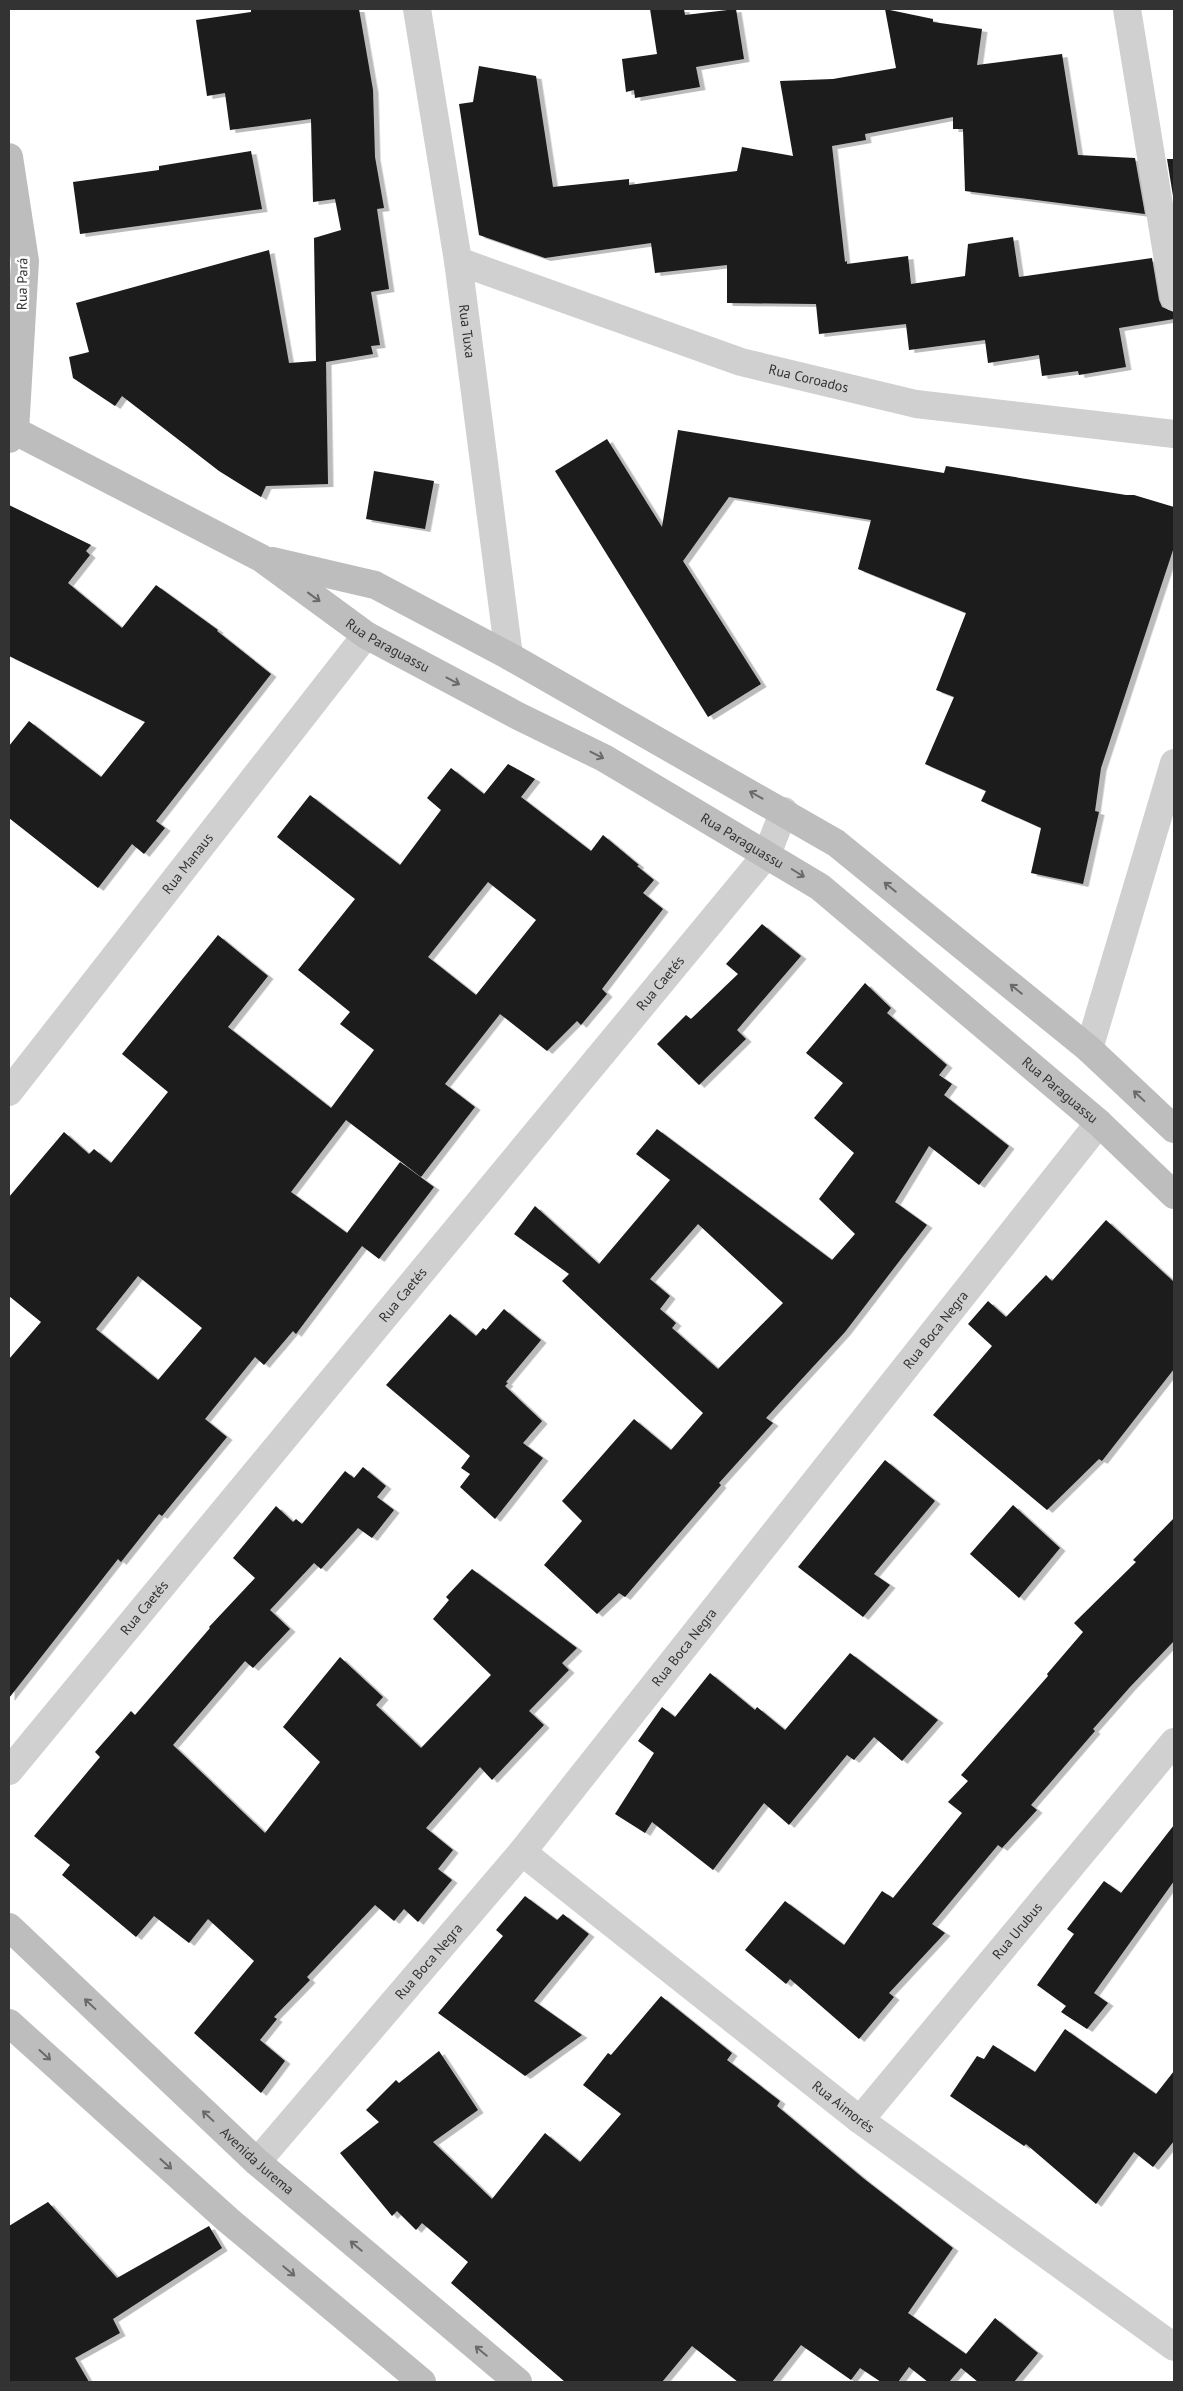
<svg xmlns="http://www.w3.org/2000/svg" width="1183" height="2391" viewBox="0 0 1183 2391" font-family="'PT Sans',sans-serif">
<defs>
<filter id="shadow"><feDropShadow dx="5.5" dy="3" stdDeviation="0" flood-color="#0004"/></filter>
</defs>
<rect width="100%" height="100%" fill="#fff"/>
<path fill="#1a1a1a" fill-rule="evenodd" filter="url(#shadow)" d="M 251,9 L 359,9 L 373,90 L 375,157 L 384,208 L 377,209 L 389,289 L 371,292 L 380,345 L 371,346 L 373,354 L 326,362 L 328,484 L 266,486 L 261,497 L 219,471 L 122,396 L 115,406 L 73,378 L 69,357 L 89,352 L 76,303 L 269,250 L 289,363 L 316,361 L 314,238 L 341,230 L 335,199 L 313,202 L 311,119 L 230,130 L 225,93 L 207,96 L 196,20 L 251,12 Z
M 650,9 L 684,9 L 685,15 L 736,9 L 744,59 L 696,67 L 700,87 L 635,98 L 634,90 L 626,92 L 622,59 L 657,54 Z
M 885,9 L 933,19 L 933,22 L 982,29 L 977,65 L 1062,54 L 1078,155 L 1135,158 L 1145,214 L 965,191 L 963,129 L 953,129 L 953,117 L 865,134 L 866,140 L 832,146 L 845,262 L 847,261 L 847,264 L 908,256 L 911,284 L 965,276 L 968,244 L 1013,237 L 1019,277 L 1152,258 L 1159,300 L 1162,307 L 1174,312 L 1174,319 L 1119,328 L 1126,367 L 1079,375 L 1078,371 L 1042,376 L 1039,355 L 988,363 L 985,340 L 909,350 L 906,324 L 819,334 L 816,304 L 727,303 L 727,265 L 655,273 L 651,243 L 545,258 L 479,235 L 459,104 L 473,102 L 479,66 L 536,76 L 553,187 L 629,179 L 629,185 L 737,171 L 742,147 L 793,156 L 780,81 L 833,79 L 896,68 Z
M 251,151 L 262,209 L 80,234 L 73,182 L 159,170 L 159,166 Z
M 1167,159 L 1174,159 L 1174,202 Z
M 678,430 L 944,473 L 946,466 L 1126,495 L 1134,495 L 1174,507 L 1174,547 L 1101,768 L 1095,811 L 1099,812 L 1083,884 L 1031,873 L 1041,828 L 981,801 L 986,791 L 925,764 L 954,697 L 936,690 L 966,613 L 858,569 L 871,520 L 729,497 L 683,561 L 761,684 L 708,717 L 555,471 L 607,439 L 662,527 Z
M 374,471 L 434,481 L 425,529 L 366,519 Z
M 9,505 L 91,545 L 86,551 L 90,555 L 68,583 L 122,628 L 156,585 L 218,630 L 217,631 L 271,674 L 156,821 L 165,828 L 144,854 L 132,844 L 98,888 L 9,818 L 9,746 L 29,721 L 101,777 L 145,722 L 9,656 Z
M 508,764 L 535,779 L 521,797 L 591,851 L 603,835 L 639,865 L 637,866 L 654,880 L 643,893 L 663,909 L 602,989 L 607,994 L 581,1025 L 577,1021 L 547,1051 L 500,1014 L 445,1084 L 475,1107 L 421,1177 L 346,1120 L 291,1192 L 347,1233 L 400,1162 L 434,1187 L 379,1259 L 362,1246 L 296,1334 L 293,1331 L 264,1365 L 255,1357 L 205,1419 L 227,1437 L 162,1516 L 159,1514 L 121,1562 L 118,1559 L 9,1698 L 9,1359 L 41,1322 L 9,1296 L 9,1197 L 64,1132 L 89,1154 L 94,1149 L 111,1163 L 168,1092 L 122,1054 L 218,935 L 268,976 L 228,1027 L 331,1108 L 374,1050 L 340,1024 L 350,1012 L 298,970 L 355,899 L 277,837 L 310,795 L 400,865 L 441,810 L 427,798 L 451,768 L 484,794 ZM 488,882 L 536,920 L 476,995 L 428,957 ZM 138,1276 L 202,1328 L 158,1380 L 96,1329 Z
M 762,924 L 801,956 L 737,1030 L 746,1039 L 699,1085 L 657,1044 L 686,1015 L 691,1019 L 738,974 L 726,964 Z
M 865,983 L 891,1008 L 887,1013 L 947,1065 L 939,1075 L 952,1084 L 944,1095 L 1009,1146 L 979,1185 L 929,1146 L 895,1202 L 927,1225 L 845,1332 L 766,1418 L 773,1423 L 719,1483 L 721,1485 L 625,1597 L 619,1593 L 597,1614 L 544,1565 L 582,1521 L 562,1501 L 634,1419 L 671,1450 L 703,1413 L 562,1281 L 569,1274 L 514,1234 L 535,1206 L 599,1264 L 670,1180 L 636,1154 L 657,1129 L 832,1260 L 855,1234 L 819,1199 L 854,1153 L 814,1118 L 843,1083 L 806,1053 ZM 698,1224 L 783,1303 L 718,1369 L 672,1328 L 676,1323 L 660,1309 L 670,1296 L 650,1279 Z
M 1106,1220 L 1174,1282 L 1174,1369 L 1102,1461 L 1099,1459 L 1047,1510 L 933,1415 L 992,1346 L 968,1324 L 988,1301 L 1006,1317 L 1046,1275 L 1052,1281 Z
M 504,1309 L 541,1340 L 506,1382 L 508,1383 L 505,1386 L 542,1421 L 523,1443 L 543,1458 L 495,1519 L 460,1487 L 470,1474 L 461,1468 L 470,1456 L 386,1385 L 450,1314 L 476,1336 L 483,1328 L 486,1330 Z
M 885,1460 L 935,1501 L 874,1574 L 890,1585 L 863,1617 L 798,1567 Z
M 363,1467 L 386,1486 L 377,1497 L 394,1510 L 372,1538 L 358,1528 L 321,1569 L 314,1563 L 270,1610 L 290,1629 L 253,1668 L 245,1661 L 173,1745 L 265,1833 L 320,1762 L 283,1727 L 340,1657 L 383,1697 L 376,1705 L 421,1748 L 491,1675 L 433,1619 L 449,1600 L 446,1597 L 472,1569 L 577,1648 L 562,1663 L 569,1670 L 529,1711 L 544,1725 L 492,1780 L 480,1767 L 426,1828 L 453,1850 L 438,1869 L 452,1880 L 418,1922 L 404,1909 L 394,1921 L 375,1905 L 307,1977 L 310,1980 L 274,2017 L 277,2019 L 260,2040 L 285,2061 L 261,2093 L 194,2033 L 254,1961 L 208,1919 L 189,1943 L 154,1916 L 136,1937 L 62,1875 L 70,1865 L 34,1836 L 100,1757 L 95,1752 L 131,1711 L 135,1715 L 210,1628 L 209,1627 L 255,1578 L 233,1558 L 276,1506 L 293,1522 L 296,1519 L 302,1524 L 345,1471 L 354,1478 Z
M 1013,1505 L 1060,1548 L 1019,1598 L 970,1554 Z
M 1174,1518 L 1174,1641 L 1130,1687 L 1093,1729 L 1095,1731 L 1031,1805 L 1037,1810 L 1002,1848 L 998,1845 L 932,1924 L 945,1933 L 889,1993 L 894,1997 L 859,2039 L 790,1979 L 786,1984 L 745,1950 L 785,1901 L 844,1945 L 882,1891 L 893,1898 L 962,1813 L 948,1802 L 968,1781 L 961,1775 L 1048,1676 L 1047,1674 L 1083,1632 L 1074,1623 L 1136,1562 L 1133,1560 Z
M 850,1653 L 938,1720 L 902,1761 L 874,1737 L 854,1760 L 847,1755 L 789,1825 L 764,1803 L 713,1870 L 652,1822 L 645,1833 L 615,1814 L 654,1753 L 638,1741 L 662,1707 L 675,1717 L 710,1673 L 755,1710 L 757,1707 L 785,1730 Z
M 1174,1825 L 1174,1881 L 1094,1993 L 1108,2003 L 1087,2029 L 1061,2012 L 1066,2006 L 1037,1985 L 1074,1934 L 1067,1929 L 1104,1881 L 1121,1893 Z
M 525,1896 L 557,1920 L 563,1914 L 589,1934 L 534,2001 L 582,2035 L 525,2076 L 438,2013 L 503,1936 L 496,1930 Z
M 661,1996 L 732,2053 L 727,2060 L 780,2101 L 777,2106 L 863,2178 L 953,2248 L 908,2313 L 966,2354 L 995,2318 L 1038,2353 L 1014,2382 L 978,2382 L 961,2368 L 949,2382 L 928,2382 L 909,2367 L 898,2382 L 881,2382 L 860,2368 L 851,2380 L 801,2345 L 772,2382 L 738,2382 L 692,2346 L 662,2382 L 565,2382 L 451,2283 L 468,2262 L 422,2223 L 416,2230 L 397,2211 L 392,2216 L 340,2153 L 379,2122 L 366,2110 L 396,2080 L 399,2083 L 439,2051 L 478,2110 L 433,2142 L 492,2199 L 545,2133 L 580,2162 L 621,2114 L 583,2085 L 608,2053 L 611,2055 Z
M 1065,2029 L 1156,2094 L 1174,2071 L 1174,2141 L 1153,2167 L 1134,2152 L 1096,2204 L 1026,2144 L 1024,2146 L 950,2096 L 977,2056 L 984,2059 L 993,2045 L 1035,2072 Z
M 48,2202 L 117,2278 L 209,2226 L 222,2248 L 113,2319 L 120,2333 L 75,2358 L 89,2382 L 9,2382 L 9,2226 Z"/>
<g fill="none" stroke-linecap="round" stroke-linejoin="round">
<g stroke="#d0d0d0" stroke-width="28">
<path id="s1" d="M 417,9 L 458,261 L 509,656"/>
<path d="M 1127,9 L 1174,297"/>
<path id="s2" d="M 458,261 L 741,362 L 916,404 L 1174,434"/>
<path d="M 1089,1049 L 1174,763"/>
<path id="s3" d="M 9,1092 L 366,635"/>
<path id="s4" d="M 9,1771 L 767,854 L 784,811"/>
<path id="s5" d="M 522,1852 L 860,2120 L 1174,2347"/>
<path id="s6" d="M 860,2120 L 1174,1742"/>
<path id="s7" d="M 257,2162 L 522,1852 L 1099,1123"/>
</g>
<g stroke="#bdbdbd" stroke-width="28">
<path d="M 9,157 L 25,261 L 15,431 L 9,439"/>
<path id="s8" d="M 15,431 L 261,558 L 366,635 L 518,716 L 604,758 L 820,887 L 1099,1123 L 1174,1195"/>
<path d="M 272,561 L 375,585 L 509,656 L 836,843 L 1089,1049 L 1174,1129"/>
<path id="s9" d="M 9,1927 L 257,2162 L 518,2382"/>
<path d="M 9,2023 L 228,2220 L 422,2382"/>
</g>
</g>
<defs><path id="oneway-shaft" d="M-6 0H5M1.5-3L5.5 0L1.5 3" fill="none" stroke-width="1.6" stroke-linecap="round" stroke-linejoin="round" transform="scale(1.25)"/></defs>
<g stroke="#6a6a6a">
<use href="#oneway-shaft" transform="translate(314 597) rotate(36)"/>
<use href="#oneway-shaft" transform="translate(453 681) rotate(28)"/>
<use href="#oneway-shaft" transform="translate(597 755) rotate(27)"/>
<use href="#oneway-shaft" transform="translate(756 795) rotate(-151)"/>
<use href="#oneway-shaft" transform="translate(798 873) rotate(32)"/>
<use href="#oneway-shaft" transform="translate(890 887) rotate(-141)"/>
<use href="#oneway-shaft" transform="translate(1016 989) rotate(-141)"/>
<use href="#oneway-shaft" transform="translate(1139 1096) rotate(-137)"/>
<use href="#oneway-shaft" transform="translate(90 2004) rotate(-137)"/>
<use href="#oneway-shaft" transform="translate(45 2055) rotate(42)"/>
<use href="#oneway-shaft" transform="translate(208 2116) rotate(-137)"/>
<use href="#oneway-shaft" transform="translate(166 2164) rotate(42)"/>
<use href="#oneway-shaft" transform="translate(356 2246) rotate(-140)"/>
<use href="#oneway-shaft" transform="translate(289 2271) rotate(40)"/>
<use href="#oneway-shaft" transform="translate(481 2351) rotate(-140)"/>
</g>
<g text-anchor="middle" stroke-width="5" stroke-linejoin="round" paint-order="stroke">
<g font-size="14" fill="#333" stroke="#fff">
<text transform="translate(22 284) rotate(-89)" y="5">Rua Pará</text>
<text dy="5" stroke="none"><textPath href="#s1" startOffset="326">Rua Tuxa</textPath></text>
<text dy="5" stroke="none"><textPath href="#s2" startOffset="370">Rua Coroados</textPath></text>
<text dy="5" stroke="none"><textPath href="#s8" startOffset="431">Rua Paraguassu</textPath></text>
<text dy="5" stroke="none"><textPath href="#s8" startOffset="836">Rua Paraguassu</textPath></text>
<text dy="5" stroke="none"><textPath href="#s3" startOffset="290">Rua Manaus</textPath></text>
<text dy="5" stroke="none"><textPath href="#s4" startOffset="1022">Rua Caetés</textPath></text>
<text dy="5" stroke="none"><textPath href="#s8" startOffset="1241">Rua Paraguassu</textPath></text>
<text dy="5" stroke="none"><textPath href="#s4" startOffset="618">Rua Caetés</textPath></text>
<text dy="5" stroke="none"><textPath href="#s7" startOffset="1074">Rua Boca Negra</textPath></text>
<text dy="5" stroke="none"><textPath href="#s4" startOffset="212">Rua Caetés</textPath></text>
<text dy="5" stroke="none"><textPath href="#s7" startOffset="669">Rua Boca Negra</textPath></text>
<text dy="5" stroke="none"><textPath href="#s6" startOffset="246">Rua Urubus</textPath></text>
<text dy="5" stroke="none"><textPath href="#s7" startOffset="264">Rua Boca Negra</textPath></text>
<text dy="5" stroke="none"><textPath href="#s5" startOffset="410">Rua Aimorés</textPath></text>
<text dy="5" stroke="none"><textPath href="#s9" startOffset="341">Avenida Jurema</textPath></text>
</g>
</g>
<rect width="1183" height="2391" fill="none" stroke="#333333" stroke-width="20"/>
</svg>
